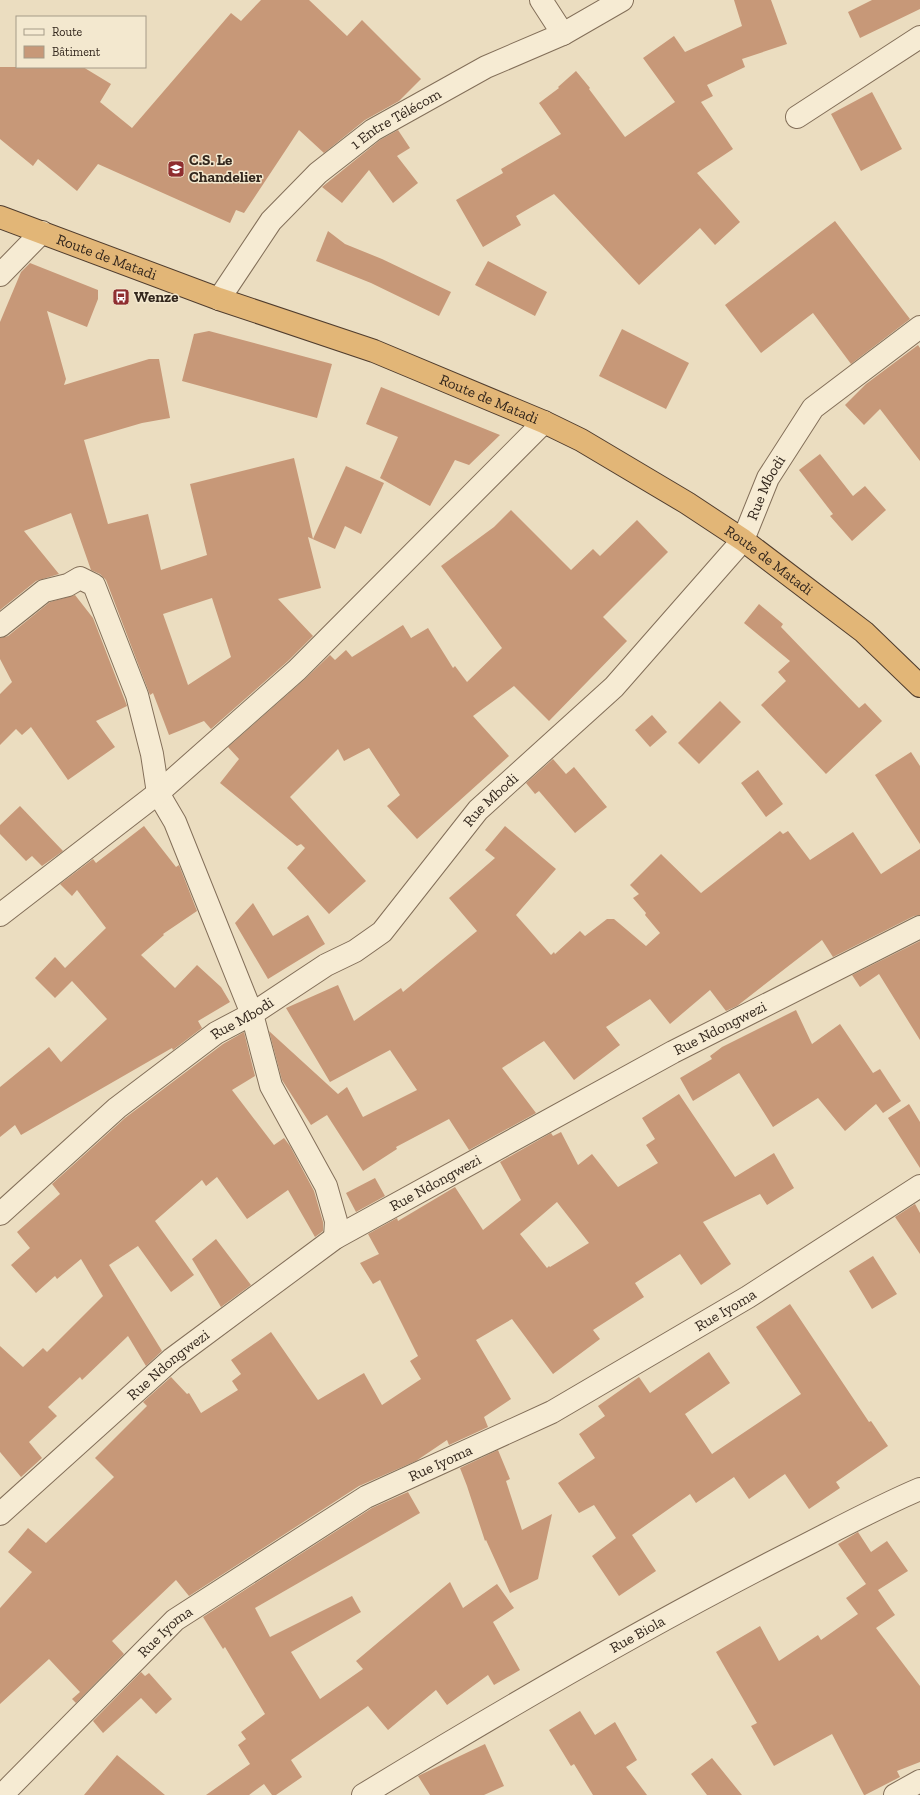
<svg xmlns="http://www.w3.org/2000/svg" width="920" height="1795" viewBox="0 0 920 1795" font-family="'Zilla Slab',serif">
<rect width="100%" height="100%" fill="#ebddc0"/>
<path fill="#c79878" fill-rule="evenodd" d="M 261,0 L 309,0 L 347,36 L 362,20 L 421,79 L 399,101 L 365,120 L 324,153 L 299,130 L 244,213 L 236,210 L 230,223 L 98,164 L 77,191 L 38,159 L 33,166 L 0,139 L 0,67 L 83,67 L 111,84 L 100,102 L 132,128 L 231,13 L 241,21 Z
M 734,0 L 771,0 L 787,44 L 742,59 L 745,67 L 707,85 L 713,96 L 701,102 L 733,149 L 697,173 L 740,222 L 715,245 L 700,228 L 639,285 L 554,194 L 516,216 L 521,225 L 483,247 L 456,200 L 503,173 L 501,169 L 561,134 L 539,103 L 559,88 L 558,87 L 576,71 L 590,88 L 589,89 L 625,137 L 675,102 L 643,58 L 674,36 L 685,52 L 742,26 Z
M 872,0 L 920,0 L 920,9 L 860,38 L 848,12 Z
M 872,92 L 902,149 L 861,171 L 831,114 Z
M 398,130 L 410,148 L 397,156 L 418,183 L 393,203 L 369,170 L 342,203 L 322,187 L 380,140 Z
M 835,221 L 910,319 L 851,364 L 813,313 L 761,353 L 725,305 Z
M 328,231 L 345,244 L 382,259 L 451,292 L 439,316 L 371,283 L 316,261 Z
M 488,261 L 547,292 L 535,316 L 475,285 Z
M 30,263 L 98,290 L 98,299 L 87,327 L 47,311 L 66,379 L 64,385 L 149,359 L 159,359 L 170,418 L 142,423 L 84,440 L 108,524 L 148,514 L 161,570 L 207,555 L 190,484 L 294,458 L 313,539 L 346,466 L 384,483 L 361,534 L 345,526 L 335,549 L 308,537 L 321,588 L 278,599 L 313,636 L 288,661 L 211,729 L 204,721 L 169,735 L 153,693 L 150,695 L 106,580 L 100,574 L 91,570 L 71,513 L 24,531 L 59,574 L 36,581 L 0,610 L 0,322 L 21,272 ZM 212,598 L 231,657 L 188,685 L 163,614 Z
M 622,329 L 689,363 L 666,409 L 599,376 Z
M 209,331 L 332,364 L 317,418 L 182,381 L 194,334 Z
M 918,345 L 920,348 L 920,461 L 880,409 L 864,425 L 845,405 L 866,384 Z
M 381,387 L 500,435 L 469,465 L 455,460 L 430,506 L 380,478 L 398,437 L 366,424 Z
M 820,454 L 853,496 L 865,486 L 886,510 L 852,541 L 830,516 L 833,514 L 799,470 Z
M 511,510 L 571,570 L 593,549 L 600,556 L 637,520 L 668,552 L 603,617 L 627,641 L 549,721 L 514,686 L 473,716 L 509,756 L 417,839 L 387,806 L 400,795 L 369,748 L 344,761 L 338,749 L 290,797 L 366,881 L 329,914 L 287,868 L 305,848 L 301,844 L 297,846 L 220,783 L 239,759 L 228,747 L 305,679 L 330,655 L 335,660 L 346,650 L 352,657 L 403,625 L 411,638 L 428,628 L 453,668 L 455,666 L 467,682 L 502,648 L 441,566 L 494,527 Z
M 75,595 L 93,618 L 127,706 L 96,721 L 115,747 L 68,780 L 31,727 L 22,735 L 16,729 L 0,745 L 0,694 L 12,682 L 0,659 L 0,638 L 8,636 L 50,602 Z
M 759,604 L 783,624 L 781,627 L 859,708 L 865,703 L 882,721 L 826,774 L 761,705 L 786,681 L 778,672 L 790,661 L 744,623 Z
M 720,701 L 741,722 L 699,764 L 678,743 Z
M 652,715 L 667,732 L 650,747 L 635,730 Z
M 911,752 L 920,766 L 920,844 L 875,775 Z
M 553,759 L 566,774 L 574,767 L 607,807 L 575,833 L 539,791 L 535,794 L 526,783 Z
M 758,770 L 783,804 L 766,817 L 741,783 Z
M 20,806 L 63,851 L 42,866 L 32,856 L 26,861 L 0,834 L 0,825 Z
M 144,826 L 176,867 L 179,865 L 197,911 L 163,934 L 164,935 L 141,955 L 175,988 L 197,965 L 221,987 L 230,1002 L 198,1021 L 202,1028 L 173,1050 L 172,1048 L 21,1135 L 15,1125 L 0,1137 L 0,1087 L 49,1047 L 61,1062 L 107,1019 L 72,981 L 55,998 L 35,978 L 55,957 L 65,968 L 106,928 L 77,890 L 72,896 L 60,884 L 93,859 L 96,863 Z
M 505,826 L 556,869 L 516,915 L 551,955 L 554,952 L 555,954 L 580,931 L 585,936 L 607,919 L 614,919 L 646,946 L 660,933 L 645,915 L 646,913 L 633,898 L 639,894 L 630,885 L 661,854 L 701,893 L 780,831 L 783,834 L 788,831 L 810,860 L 853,832 L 881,874 L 920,849 L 920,915 L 914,916 L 833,957 L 822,940 L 737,1006 L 726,1011 L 710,990 L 670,1024 L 650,999 L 606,1027 L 620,1045 L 574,1080 L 544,1041 L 502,1068 L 536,1113 L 469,1150 L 449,1119 L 396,1147 L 397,1149 L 363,1171 L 327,1115 L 311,1125 L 282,1080 L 269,1031 L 338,1094 L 347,1087 L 363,1117 L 417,1090 L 390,1050 L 330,1082 L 286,1008 L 338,985 L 354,1021 L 401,988 L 403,992 L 477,931 L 449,898 L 495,858 L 485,850 Z
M 253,903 L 273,936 L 308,915 L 325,944 L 268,979 L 235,923 Z
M 920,941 L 920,1040 L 879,974 L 860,987 L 852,975 Z
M 796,1010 L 812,1044 L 840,1024 L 873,1073 L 880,1069 L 901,1101 L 883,1113 L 876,1104 L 845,1131 L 818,1098 L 773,1127 L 739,1073 L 693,1101 L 680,1078 L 712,1059 L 710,1056 L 722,1047 Z
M 244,1032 L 255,1076 L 232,1090 L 274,1145 L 284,1138 L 290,1146 L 314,1191 L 323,1222 L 323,1231 L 315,1237 L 288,1190 L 247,1219 L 217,1177 L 206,1186 L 202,1180 L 155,1221 L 194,1275 L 171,1292 L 138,1246 L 109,1265 L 162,1351 L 146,1366 L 128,1336 L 82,1380 L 80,1377 L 48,1407 L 57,1416 L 29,1442 L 42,1458 L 21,1477 L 0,1452 L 0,1346 L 23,1367 L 43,1348 L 47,1352 L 103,1296 L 81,1259 L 57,1279 L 55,1276 L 36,1293 L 11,1265 L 30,1248 L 17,1232 L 60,1194 L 52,1184 L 125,1118 L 223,1044 Z
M 679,1094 L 735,1177 L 774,1153 L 794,1188 L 767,1205 L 760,1194 L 703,1222 L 731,1264 L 701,1285 L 680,1254 L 635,1283 L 644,1297 L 593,1330 L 600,1339 L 553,1374 L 512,1319 L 476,1340 L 511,1399 L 484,1417 L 488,1427 L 449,1445 L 447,1440 L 416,1461 L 359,1486 L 189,1596 L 176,1580 L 112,1641 L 124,1654 L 76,1703 L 72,1699 L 80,1692 L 49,1659 L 0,1704 L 0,1608 L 32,1572 L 8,1552 L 28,1528 L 46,1543 L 114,1477 L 95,1458 L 147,1406 L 143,1402 L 171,1377 L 187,1394 L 189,1393 L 201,1413 L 238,1390 L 232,1381 L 241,1374 L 231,1360 L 271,1332 L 318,1400 L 364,1373 L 382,1405 L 421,1379 L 410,1361 L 418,1356 L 380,1280 L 373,1284 L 360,1263 L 379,1254 L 368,1234 L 397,1218 L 398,1221 L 455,1187 L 483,1230 L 521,1200 L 500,1162 L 551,1133 L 553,1136 L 561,1132 L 578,1165 L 592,1154 L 618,1187 L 658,1163 L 646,1145 L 655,1139 L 642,1118 ZM 557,1202 L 589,1243 L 550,1267 L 549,1266 L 547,1268 L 520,1234 Z
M 909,1104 L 920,1122 L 920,1168 L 888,1118 Z
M 375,1178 L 385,1196 L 356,1212 L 346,1193 Z
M 915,1204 L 920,1213 L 920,1254 L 895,1217 Z
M 216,1239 L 251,1285 L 221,1307 L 192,1259 Z
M 873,1256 L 897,1294 L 872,1309 L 849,1271 Z
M 790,1304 L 869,1422 L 871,1421 L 888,1446 L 836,1482 L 840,1488 L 809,1509 L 785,1474 L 749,1499 L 734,1477 L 696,1503 L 690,1494 L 632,1535 L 656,1571 L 619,1596 L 592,1556 L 616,1538 L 594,1505 L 579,1513 L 558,1483 L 595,1458 L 579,1434 L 605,1416 L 598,1406 L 639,1377 L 650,1393 L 709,1352 L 730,1383 L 685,1414 L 712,1454 L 801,1394 L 756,1327 Z
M 498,1450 L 510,1479 L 506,1481 L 522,1530 L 552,1514 L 538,1579 L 510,1593 L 486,1540 L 485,1541 L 467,1486 L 460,1468 Z
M 408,1492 L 420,1513 L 255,1608 L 270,1637 L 352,1596 L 361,1612 L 291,1652 L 320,1699 L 363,1669 L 356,1661 L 450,1582 L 463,1608 L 497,1584 L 514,1608 L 493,1622 L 520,1670 L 494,1685 L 488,1675 L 447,1705 L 436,1690 L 388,1730 L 368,1706 L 291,1760 L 302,1777 L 276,1795 L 272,1795 L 264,1784 L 249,1795 L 206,1795 L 250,1764 L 238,1745 L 246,1739 L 241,1732 L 265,1714 L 225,1647 L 223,1649 L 203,1617 L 372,1508 Z
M 858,1532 L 871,1552 L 887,1541 L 908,1571 L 878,1590 L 895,1615 L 876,1628 L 920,1686 L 920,1762 L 897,1771 L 900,1777 L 865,1795 L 864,1795 L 832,1734 L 774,1766 L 751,1726 L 757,1723 L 716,1652 L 760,1626 L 779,1661 L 818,1635 L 821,1640 L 858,1614 L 846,1598 L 866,1584 L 838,1544 Z
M 141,1672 L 145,1676 L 149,1673 L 172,1699 L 156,1714 L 141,1698 L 103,1733 L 93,1721 Z
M 580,1711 L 595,1735 L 615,1722 L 637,1760 L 626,1767 L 647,1795 L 593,1795 L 574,1764 L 571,1766 L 549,1730 Z
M 485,1744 L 504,1786 L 484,1795 L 430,1795 L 418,1776 Z
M 117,1755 L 165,1795 L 84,1795 Z
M 712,1758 L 742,1795 L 707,1795 L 691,1774 Z"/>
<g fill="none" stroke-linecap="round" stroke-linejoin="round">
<g stroke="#836f59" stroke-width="24">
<g id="minor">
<path d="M 541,0 L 563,34"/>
<path d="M 797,117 L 920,37"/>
<path d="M 0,275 L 42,232"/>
<path id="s1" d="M 219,299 L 271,221 L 318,173 L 373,130 L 486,67 L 563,34 L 622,0"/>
<path d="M 0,626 L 44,591 L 68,585 L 80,578 L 94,585 L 137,695 L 152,754 L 158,793 L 175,822 L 252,1014 L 271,1086 L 326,1186 L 336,1221 L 335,1238"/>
<path d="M 0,915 L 158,793 L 297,670 L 544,422"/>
<path id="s2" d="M 0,1214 L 117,1108 L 216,1033 L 252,1014 L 326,965 L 355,951 L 382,932 L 478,810 L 614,687 L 743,540 L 768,478 L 813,408 L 920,327"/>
<path id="s3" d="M 0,1514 L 172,1359 L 335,1238 L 673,1052 L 920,927"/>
<path id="s4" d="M 2,1795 L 175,1620 L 366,1497 L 552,1412 L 748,1297 L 920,1186"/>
<path id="s5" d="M 363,1795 C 502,1710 643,1628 788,1554 C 832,1532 875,1508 920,1489"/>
<path d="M 895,1795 L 920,1781"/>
</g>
</g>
<g stroke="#503d2e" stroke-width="24">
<g id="trunk">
<path id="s6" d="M 0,217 L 219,299 L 374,351 L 544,422 L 581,440 L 687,503 L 743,540 L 864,632 L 920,686"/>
</g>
</g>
<use href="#minor" stroke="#f6ebd3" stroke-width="22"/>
<use href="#trunk" stroke="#e2b677" stroke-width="22"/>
</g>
<defs>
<g id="school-square" transform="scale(0.9)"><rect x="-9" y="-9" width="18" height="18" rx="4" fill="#8e2d2f" stroke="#f3e8cf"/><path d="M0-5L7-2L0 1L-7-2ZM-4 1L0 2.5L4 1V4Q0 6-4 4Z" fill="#fff"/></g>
<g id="bus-square" transform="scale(0.9)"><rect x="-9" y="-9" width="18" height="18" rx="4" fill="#8e2d2f" stroke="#f3e8cf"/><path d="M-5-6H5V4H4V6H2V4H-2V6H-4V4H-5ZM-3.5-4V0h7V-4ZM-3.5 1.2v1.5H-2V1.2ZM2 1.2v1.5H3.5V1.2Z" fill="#fff"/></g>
</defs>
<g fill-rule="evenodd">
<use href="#school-square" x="176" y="169"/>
<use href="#bus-square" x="121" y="297"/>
</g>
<g text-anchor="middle" stroke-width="3" stroke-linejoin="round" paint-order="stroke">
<g font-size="15" fill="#33271d" stroke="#f3e8cf">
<text dy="5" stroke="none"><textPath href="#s1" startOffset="256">1 Entre Télécom</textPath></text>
<text dy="5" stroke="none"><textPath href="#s6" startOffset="114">Route de Matadi</textPath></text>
<text dy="5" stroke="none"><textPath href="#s6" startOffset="522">Route de Matadi</textPath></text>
<text dy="5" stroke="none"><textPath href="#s2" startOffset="1068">Rue Mbodi</textPath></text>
<text dy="5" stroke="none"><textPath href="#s6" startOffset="846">Route de Matadi</textPath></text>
<text dy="5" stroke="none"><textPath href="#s2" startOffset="648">Rue Mbodi</textPath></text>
<text dy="5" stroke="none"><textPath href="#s2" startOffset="312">Rue Mbodi</textPath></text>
<text dy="5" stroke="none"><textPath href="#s3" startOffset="873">Rue Ndongwezi</textPath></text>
<text dy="5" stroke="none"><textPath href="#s3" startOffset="549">Rue Ndongwezi</textPath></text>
<text dy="5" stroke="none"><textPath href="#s4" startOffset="879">Rue Iyoma</textPath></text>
<text dy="5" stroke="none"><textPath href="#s3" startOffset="225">Rue Ndongwezi</textPath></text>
<text dy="5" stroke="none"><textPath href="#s4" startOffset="555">Rue Iyoma</textPath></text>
<text dy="5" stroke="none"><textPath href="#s4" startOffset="231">Rue Iyoma</textPath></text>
<text dy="5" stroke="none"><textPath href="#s5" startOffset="318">Rue Biola</textPath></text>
</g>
<g font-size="15" font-weight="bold" fill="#33271d" stroke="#f3e8cf" text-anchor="start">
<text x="189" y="165">C.S. Le<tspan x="189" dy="17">Chandelier</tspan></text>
<text x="134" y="302">Wenze</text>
</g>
</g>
<rect x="16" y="16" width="130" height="52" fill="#f3e8cf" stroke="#a69b88"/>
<rect x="24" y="29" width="20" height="6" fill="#f6ebd3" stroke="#a69b88"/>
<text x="52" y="36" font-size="12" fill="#33271d">Route</text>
<rect x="24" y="46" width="20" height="12" fill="#c79878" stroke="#a69b88"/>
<text x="52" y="56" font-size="12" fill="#33271d">Bâtiment</text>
</svg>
